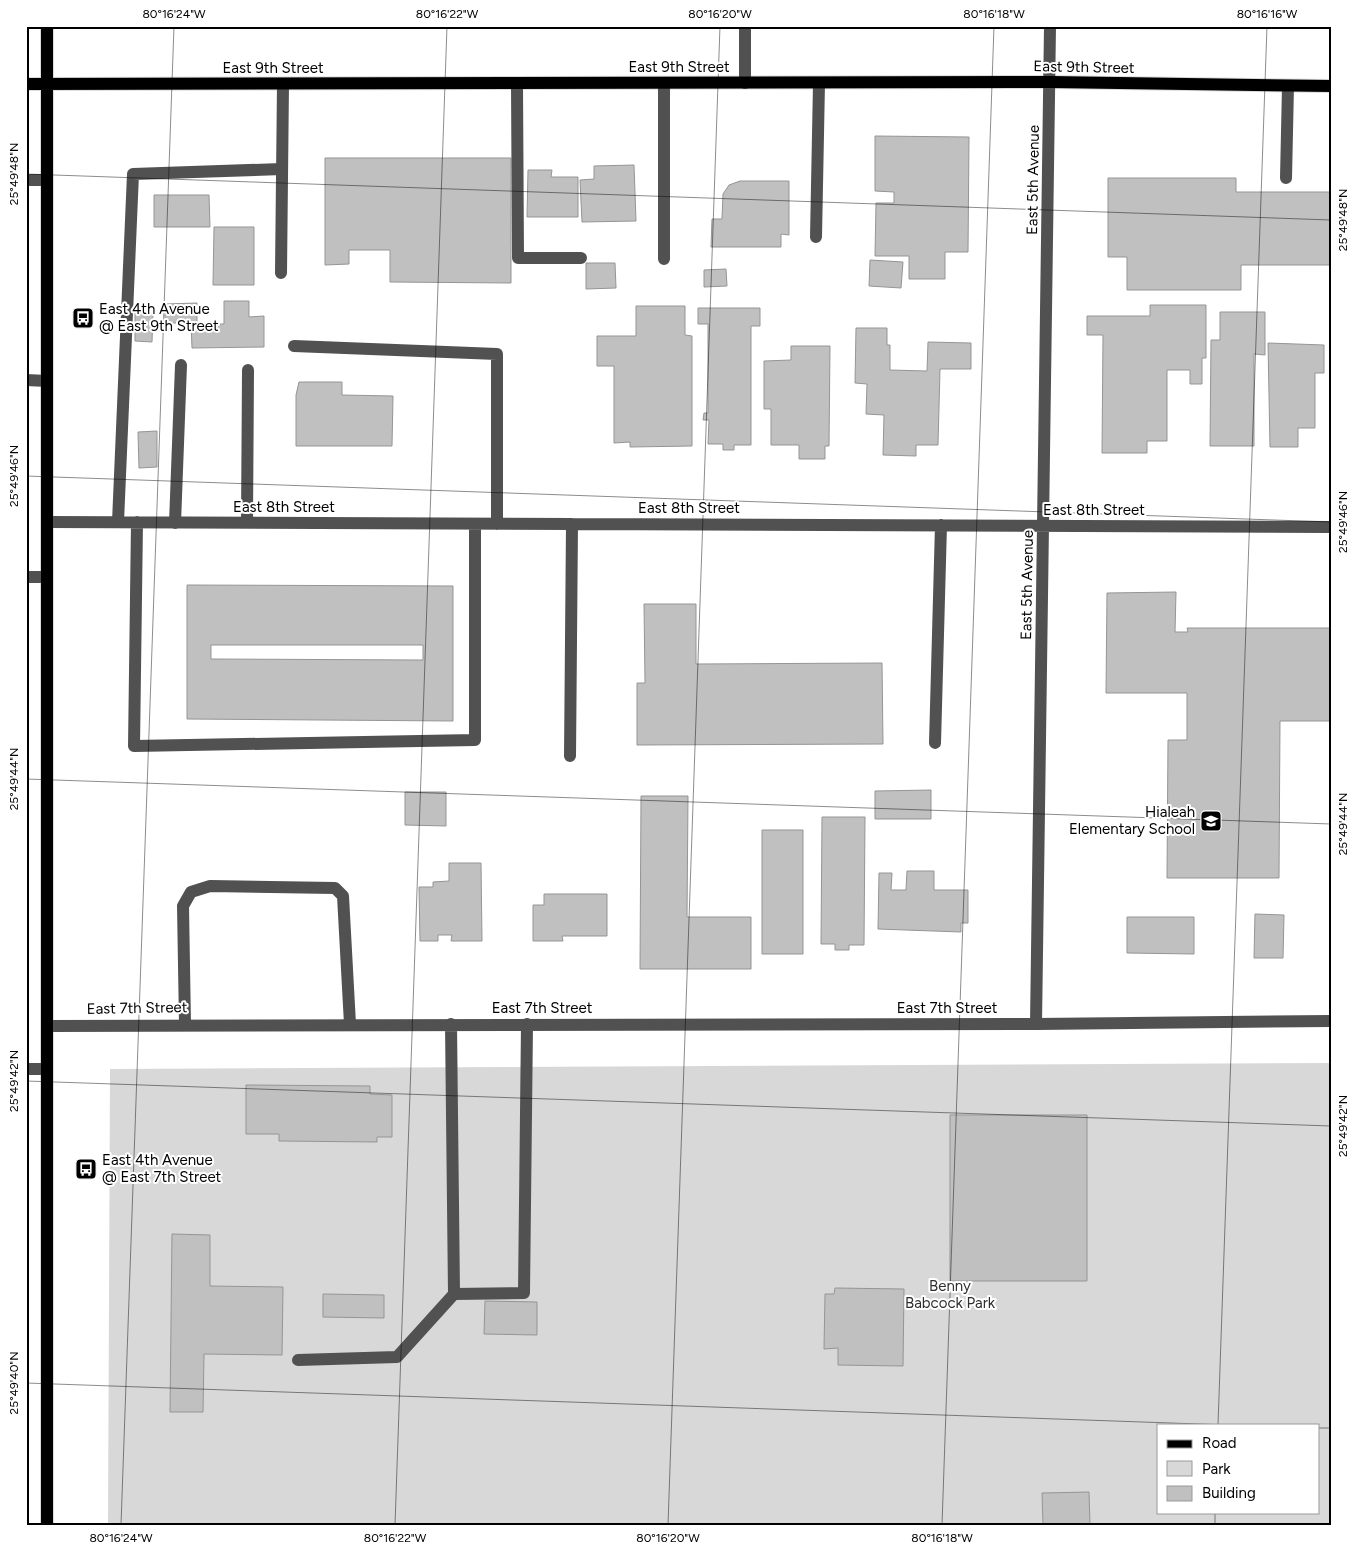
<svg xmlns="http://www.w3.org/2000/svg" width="1357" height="1551" viewBox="0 0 1357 1551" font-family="Figtree,sans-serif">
<rect width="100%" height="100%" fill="#fff"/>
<path fill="#d8d8d8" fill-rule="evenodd" d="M 1331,1063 L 1331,1525 L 108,1525 L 110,1069 ZM 1158,1425 L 1318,1425 L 1318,1512 L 1158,1512 Z"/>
<path fill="#c0c0c0" stroke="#959595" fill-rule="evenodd" d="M 875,136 L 969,137 L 968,252 L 945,252 L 945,279 L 909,279 L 909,256 L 875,256 L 876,203 L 894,203 L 894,192 L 875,191 Z
M 325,158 L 511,158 L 511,283 L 390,282 L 390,250 L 349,250 L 349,264 L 325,265 Z
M 634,165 L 636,221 L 582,222 L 580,180 L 594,179 L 594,166 Z
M 528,170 L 552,170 L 551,177 L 578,177 L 578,217 L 527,217 Z
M 1108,178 L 1236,178 L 1236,192 L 1331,192 L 1331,265 L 1241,265 L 1241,290 L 1127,290 L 1127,257 L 1108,257 Z
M 740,181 L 789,181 L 789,235 L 781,234 L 781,247 L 711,247 L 712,219 L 722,219 L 723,194 L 729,185 Z
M 154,195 L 209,195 L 210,227 L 154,227 Z
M 214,227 L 254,227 L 254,285 L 213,285 Z
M 870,260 L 903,262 L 901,288 L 869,286 Z
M 586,263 L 615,263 L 616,288 L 586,289 Z
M 726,269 L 727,286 L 704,287 L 704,270 Z
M 224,301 L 249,301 L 249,317 L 264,316 L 264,347 L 192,348 L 191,323 L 165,323 L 165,304 L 197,303 L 197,324 L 224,324 Z
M 1150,305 L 1206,305 L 1206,358 L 1202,358 L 1202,384 L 1190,384 L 1190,370 L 1167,370 L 1167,441 L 1147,441 L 1147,453 L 1102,453 L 1103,335 L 1087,335 L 1087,316 L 1150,316 Z
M 636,306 L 685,306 L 685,335 L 692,336 L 692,446 L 630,447 L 630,442 L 614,443 L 614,366 L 597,366 L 597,336 L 636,336 Z
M 698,308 L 760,308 L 760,326 L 751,326 L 751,445 L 734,445 L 734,450 L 723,450 L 723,444 L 708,444 L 709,420 L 703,420 L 704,413 L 708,413 L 708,324 L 698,324 Z
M 135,311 L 153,312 L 152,342 L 135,341 Z
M 1220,312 L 1265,312 L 1265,355 L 1254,354 L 1254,446 L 1210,446 L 1211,340 L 1220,340 Z
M 856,328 L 887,328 L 887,345 L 890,345 L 890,370 L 927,371 L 928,342 L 971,343 L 971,369 L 940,369 L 938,445 L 916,445 L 916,456 L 883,455 L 884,415 L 866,414 L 867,384 L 855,383 Z
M 1268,343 L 1324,345 L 1324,373 L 1315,373 L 1315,428 L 1298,428 L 1298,447 L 1270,447 Z
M 791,346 L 830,346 L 829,446 L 825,446 L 825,459 L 799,459 L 799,445 L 771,445 L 771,409 L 764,409 L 764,361 L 791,360 Z
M 299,382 L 342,382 L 342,395 L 393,396 L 392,446 L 296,446 L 296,395 Z
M 157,431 L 157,467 L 139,468 L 138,432 Z
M 187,585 L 453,586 L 453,721 L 187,719 ZM 211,645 L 423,645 L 423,660 L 211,659 Z
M 1176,592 L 1175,632 L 1188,632 L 1187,628 L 1331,628 L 1331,721 L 1280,721 L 1279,878 L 1167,878 L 1168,740 L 1187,740 L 1187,693 L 1106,693 L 1107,593 Z
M 644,604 L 696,604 L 696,664 L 882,663 L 883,744 L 637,745 L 637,683 L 645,683 Z
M 931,790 L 931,819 L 875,819 L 875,791 Z
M 405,792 L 446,792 L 446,826 L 405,825 Z
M 641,796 L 688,796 L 687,917 L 751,917 L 751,969 L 640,969 Z
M 822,817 L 865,817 L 864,945 L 849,945 L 849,950 L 835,950 L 835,944 L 821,944 Z
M 762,830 L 803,830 L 803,954 L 762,954 Z
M 449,863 L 481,863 L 482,941 L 451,941 L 452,935 L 438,935 L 438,941 L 420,941 L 419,887 L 433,887 L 433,882 L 449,881 Z
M 907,871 L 934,871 L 934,890 L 968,890 L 968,923 L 961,923 L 961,932 L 878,929 L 879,873 L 892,873 L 891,890 L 906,890 Z
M 544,894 L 607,894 L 607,936 L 562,936 L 563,941 L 533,941 L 533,905 L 544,905 Z
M 1255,914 L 1284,915 L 1283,958 L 1254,958 Z
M 1127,917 L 1194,917 L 1194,954 L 1127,953 Z
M 246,1085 L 370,1086 L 370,1094 L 392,1095 L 392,1137 L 377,1137 L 377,1142 L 279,1141 L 279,1134 L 246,1134 Z
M 950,1115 L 1087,1115 L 1087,1281 L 950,1281 Z
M 172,1234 L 210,1235 L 210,1286 L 283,1287 L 282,1355 L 204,1354 L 203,1412 L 170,1412 Z
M 835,1288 L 904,1289 L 903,1366 L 838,1365 L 838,1348 L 824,1349 L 825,1294 L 834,1294 Z
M 323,1294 L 384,1295 L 384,1318 L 323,1317 Z
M 485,1301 L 537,1302 L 537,1335 L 484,1334 Z
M 1089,1492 L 1090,1525 L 1043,1525 L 1042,1493 Z"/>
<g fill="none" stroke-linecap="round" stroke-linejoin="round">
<g stroke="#dbdbdb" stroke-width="14">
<path id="major" d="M 47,26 L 47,1525
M 26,84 L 1050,82 L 1331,86"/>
</g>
<path stroke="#515151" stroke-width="12" d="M 517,83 L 518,258 L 581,258
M 745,83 L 745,26
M 1286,178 L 1288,86
M 26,180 L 47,180
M 816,237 L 819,83
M 664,259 L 664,83
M 281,273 L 283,84
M 294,346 L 497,354 L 497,524
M 26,380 L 47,381
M 47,522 L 1331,527
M 118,522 L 133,174 L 282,169
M 137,522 L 134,746 L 475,740 L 475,524
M 247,522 L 248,370
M 175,523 L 181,365
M 26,577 L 47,577
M 935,743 L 941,525
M 570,756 L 572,524
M 185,1024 L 183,906 L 191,892 L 210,886 L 335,888 L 343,896 L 350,1024
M 451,1024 L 454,1294 L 524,1293 L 527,1024
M 1036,1024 L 1050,26
M 48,1026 L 1036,1024 L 1331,1021
M 26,1069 L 47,1069
M 298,1360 L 397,1357 L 454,1294"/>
<use href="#major" stroke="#000" stroke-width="12"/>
</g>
<path fill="none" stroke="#000" stroke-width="1" stroke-opacity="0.45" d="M 26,174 L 1331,220M 26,476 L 1331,522M 26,779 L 1331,824M 26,1081 L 1331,1126M 26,1383 L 1228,1425M 1218,1425 L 1267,26M 1318,1428 L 1331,1428M 121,1525 L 174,26M 395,1525 L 447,26M 668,1525 L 720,26M 942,1525 L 994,26M 1215,1525 L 1215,1512"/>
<defs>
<g id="bus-square" transform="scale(1.125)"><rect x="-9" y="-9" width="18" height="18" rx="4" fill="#000" stroke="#fff"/><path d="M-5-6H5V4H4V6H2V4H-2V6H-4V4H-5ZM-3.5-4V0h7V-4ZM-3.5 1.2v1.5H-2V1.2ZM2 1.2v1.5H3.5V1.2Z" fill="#fff"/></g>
<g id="school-square" transform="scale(1.125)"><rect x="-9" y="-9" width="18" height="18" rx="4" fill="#000" stroke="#fff"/><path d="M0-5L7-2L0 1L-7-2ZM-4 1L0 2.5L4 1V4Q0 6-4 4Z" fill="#fff"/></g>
</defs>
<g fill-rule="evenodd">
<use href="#bus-square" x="83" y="318"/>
<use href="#school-square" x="1211" y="821"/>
<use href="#bus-square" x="86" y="1169"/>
</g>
<g text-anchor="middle" stroke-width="4" stroke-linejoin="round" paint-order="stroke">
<g font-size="15" fill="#000" stroke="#fff">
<text x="679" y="72">East 9th Street</text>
<text transform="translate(1084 67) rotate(1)" y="5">East 9th Street</text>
<text x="273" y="73">East 9th Street</text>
<text transform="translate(1033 180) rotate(-89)" y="5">East 5th Avenue</text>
<text x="284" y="512">East 8th Street</text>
<text x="689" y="513">East 8th Street</text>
<text x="1094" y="515">East 8th Street</text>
<text transform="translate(1027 585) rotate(-89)" y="5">East 5th Avenue</text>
<text transform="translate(137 1008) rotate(-1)" y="5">East 7th Street</text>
<text x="542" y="1013">East 7th Street</text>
<text x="947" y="1013">East 7th Street</text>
</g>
<g font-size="15" fill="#000" stroke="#fff" text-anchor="start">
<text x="99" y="314">East 4th Avenue<tspan x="99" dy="17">@ East 9th Street</tspan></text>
<text x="1195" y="817" text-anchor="end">Hialeah<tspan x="1195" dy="17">Elementary School</tspan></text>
<text x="102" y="1165">East 4th Avenue<tspan x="102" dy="17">@ East 7th Street</tspan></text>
</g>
<g font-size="15" fill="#2f2f2f" stroke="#fff">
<text x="950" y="1291">Benny<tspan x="950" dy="17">Babcock Park</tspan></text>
</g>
</g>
<rect width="1357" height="1551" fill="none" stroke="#ffffff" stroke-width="55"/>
<rect x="1157" y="1424" width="162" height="90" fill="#ffffff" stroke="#999999"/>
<rect x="1167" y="1440" width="25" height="8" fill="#000000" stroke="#999999"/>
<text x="1202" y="1448" font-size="15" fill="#000000">Road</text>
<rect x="1167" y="1461" width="25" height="15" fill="#d8d8d8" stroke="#999999"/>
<text x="1202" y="1474" font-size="15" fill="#000000">Park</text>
<rect x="1167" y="1486" width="25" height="15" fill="#c0c0c0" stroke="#999999"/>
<text x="1202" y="1498" font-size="15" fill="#000000">Building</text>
<rect x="28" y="28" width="1302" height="1496" fill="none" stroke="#000" stroke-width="2"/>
<g font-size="12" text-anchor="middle" fill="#000">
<text x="174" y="18">80°16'24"W</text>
<text x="447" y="18">80°16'22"W</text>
<text x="720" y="18">80°16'20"W</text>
<text x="994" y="18">80°16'18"W</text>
<text x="1267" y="18">80°16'16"W</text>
<text transform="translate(14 174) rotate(-90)" y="4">25°49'48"N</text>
<text transform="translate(1343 220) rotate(-90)" y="4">25°49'48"N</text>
<text transform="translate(14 476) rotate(-90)" y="4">25°49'46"N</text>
<text transform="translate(1343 522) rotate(-90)" y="4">25°49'46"N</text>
<text transform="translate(14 779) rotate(-90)" y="4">25°49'44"N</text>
<text transform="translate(1343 824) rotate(-90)" y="4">25°49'44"N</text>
<text transform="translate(14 1081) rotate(-90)" y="4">25°49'42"N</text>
<text transform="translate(1343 1126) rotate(-90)" y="4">25°49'42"N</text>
<text transform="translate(14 1383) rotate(-90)" y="4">25°49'40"N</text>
<text x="121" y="1542">80°16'24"W</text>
<text x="395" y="1542">80°16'22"W</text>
<text x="668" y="1542">80°16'20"W</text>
<text x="942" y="1542">80°16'18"W</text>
</g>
</svg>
